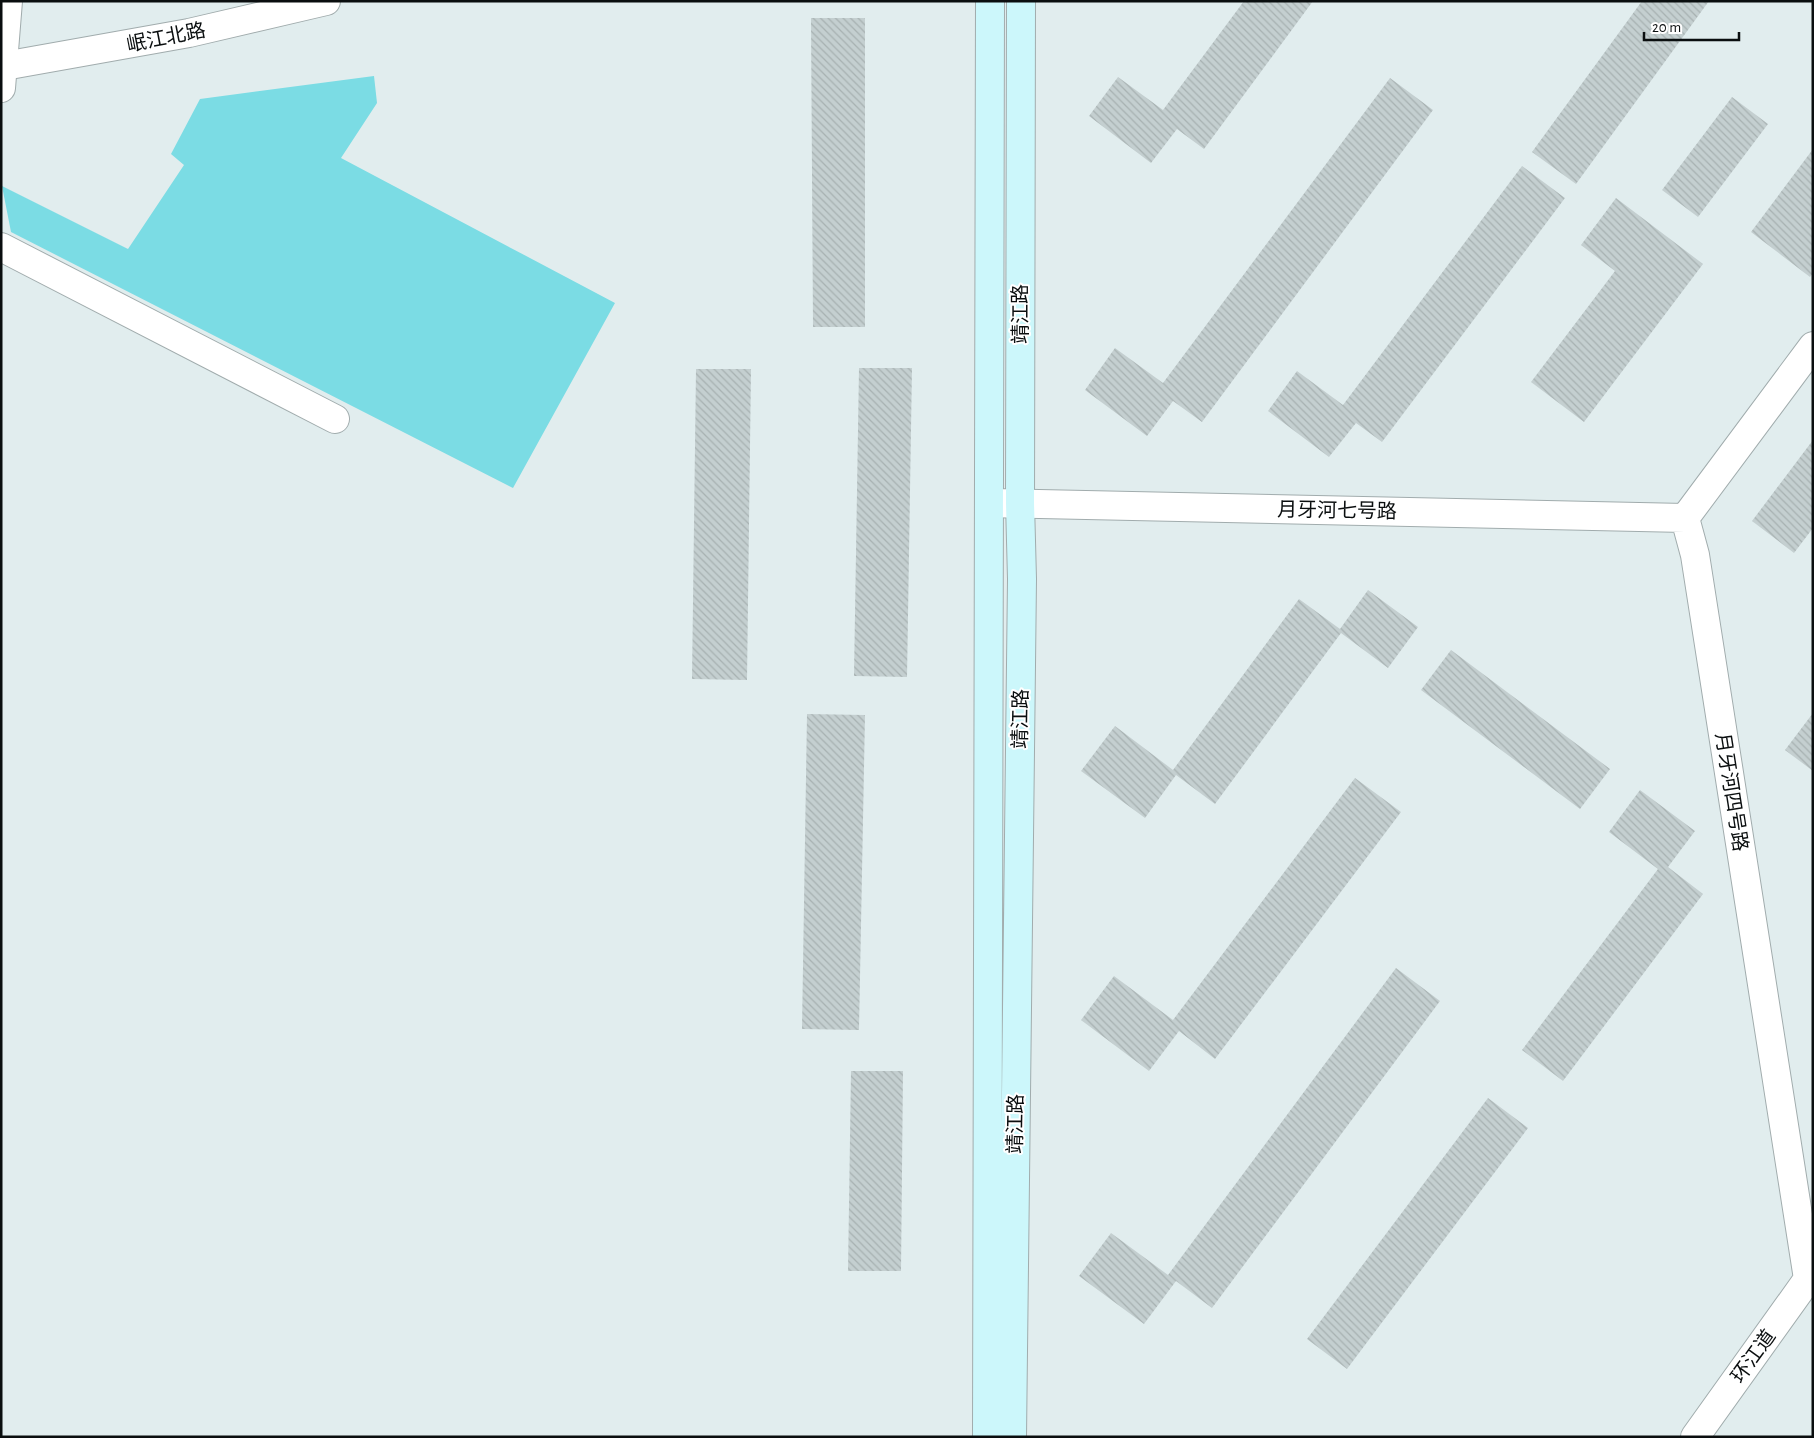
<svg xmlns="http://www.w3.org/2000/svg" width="1814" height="1438" viewBox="0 0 1814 1438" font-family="'Alegreya Sans','Noto Sans SC',sans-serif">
<defs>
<pattern id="building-back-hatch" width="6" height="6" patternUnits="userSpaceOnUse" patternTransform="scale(1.25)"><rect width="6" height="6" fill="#c4cfd0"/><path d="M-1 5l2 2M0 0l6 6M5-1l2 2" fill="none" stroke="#a7b1b1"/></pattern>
</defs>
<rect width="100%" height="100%" fill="#e1edee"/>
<path fill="#7bdce4" d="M 374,76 L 377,103 L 341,158 L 615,303 L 513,488 L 11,232 L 2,186 L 128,249 L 184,165 L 171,154 L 200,99 Z"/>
<path fill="url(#building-back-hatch)" d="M 1244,1 L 1313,1 L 1204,149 L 1177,129 L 1151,163 L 1089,116 L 1118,77 L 1163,110 Z
M 1642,1 L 1709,1 L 1576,184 L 1532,152 Z
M 811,18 L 865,18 L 865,327 L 813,327 Z
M 1390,78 L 1433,110 L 1202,422 L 1173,401 L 1147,436 L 1085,390 L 1115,348 L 1163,383 Z
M 1732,97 L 1768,124 L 1698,217 L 1662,190 Z
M 1813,149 L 1813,273 L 1810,277 L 1751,232 Z
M 1522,166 L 1565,198 L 1382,442 L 1356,423 L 1329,457 L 1268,411 L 1297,371 L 1343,405 Z
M 1616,198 L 1703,264 L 1584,422 L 1531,382 L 1615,271 L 1581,245 Z
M 859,368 L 912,368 L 907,677 L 854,676 Z
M 696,369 L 751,369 L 747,680 L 692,679 Z
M 1813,440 L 1813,528 L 1794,553 L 1752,521 Z
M 1368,590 L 1418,627 L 1388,668 L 1341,633 L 1215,804 L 1176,775 L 1145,818 L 1081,771 L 1115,726 L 1173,770 L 1299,599 L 1340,629 Z
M 1451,650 L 1610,769 L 1580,809 L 1421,690 Z
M 1813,713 L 1813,771 L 1785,750 Z
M 807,714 L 865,715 L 859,1030 L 802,1029 Z
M 1355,778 L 1401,812 L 1215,1059 L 1179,1031 L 1149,1071 L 1081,1020 L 1114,976 L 1173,1020 Z
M 1640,790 L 1695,831 L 1668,867 L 1703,894 L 1563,1081 L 1522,1050 L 1658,869 L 1609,832 Z
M 1396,968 L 1440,1001 L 1212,1308 L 1176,1281 L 1144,1324 L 1079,1276 L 1111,1233 L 1168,1275 Z
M 851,1071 L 903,1071 L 901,1271 L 848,1271 Z
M 1488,1098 L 1528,1128 L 1347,1369 L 1307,1339 Z"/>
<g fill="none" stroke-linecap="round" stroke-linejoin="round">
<g stroke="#a1acad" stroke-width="30">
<path id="minor" d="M 4,66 L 189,33 L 326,1
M 1,247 L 335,419
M 989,503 L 1685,518
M 1808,1279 L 1695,555 L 1685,518 L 1813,346
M 1695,1437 L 1808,1279 L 1813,1282"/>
</g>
<g stroke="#a1acad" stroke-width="30">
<path id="tertiary" d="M 1,88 L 8,1"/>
</g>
<g stroke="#a1acad" stroke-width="30">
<path id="secondary" d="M 987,1437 L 990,1
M 1012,1437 L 1022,579 L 1020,503 L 1021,1"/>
</g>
<use href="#minor" stroke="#fff" stroke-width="28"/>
<use href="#tertiary" stroke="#fff" stroke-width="28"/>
<use href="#secondary" stroke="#ccf7fb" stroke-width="28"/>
</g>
<g text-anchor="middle" stroke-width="4" stroke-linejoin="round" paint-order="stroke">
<g font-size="20" fill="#0a0e0f" stroke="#fff">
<text transform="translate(166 37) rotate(-11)" y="7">岷江北路</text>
<text transform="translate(1020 314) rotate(-90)" y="7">靖江路</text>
<text transform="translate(1337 510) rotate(1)" y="7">月牙河七号路</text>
<text transform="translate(1020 719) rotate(-89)" y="7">靖江路</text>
<text transform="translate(1732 792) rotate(81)" y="7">月牙河四号路</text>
<text transform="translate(1015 1124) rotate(-89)" y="7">靖江路</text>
<text transform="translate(1753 1356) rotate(-54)" y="7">环江道</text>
</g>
</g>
<rect width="1814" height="1438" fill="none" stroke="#0a0e0f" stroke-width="5"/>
<path d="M1644 32v8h95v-8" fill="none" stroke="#0a0e0f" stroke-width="2.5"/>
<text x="1652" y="32" font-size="15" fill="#0a0e0f" stroke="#ffffff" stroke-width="4" paint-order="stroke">20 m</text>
</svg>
